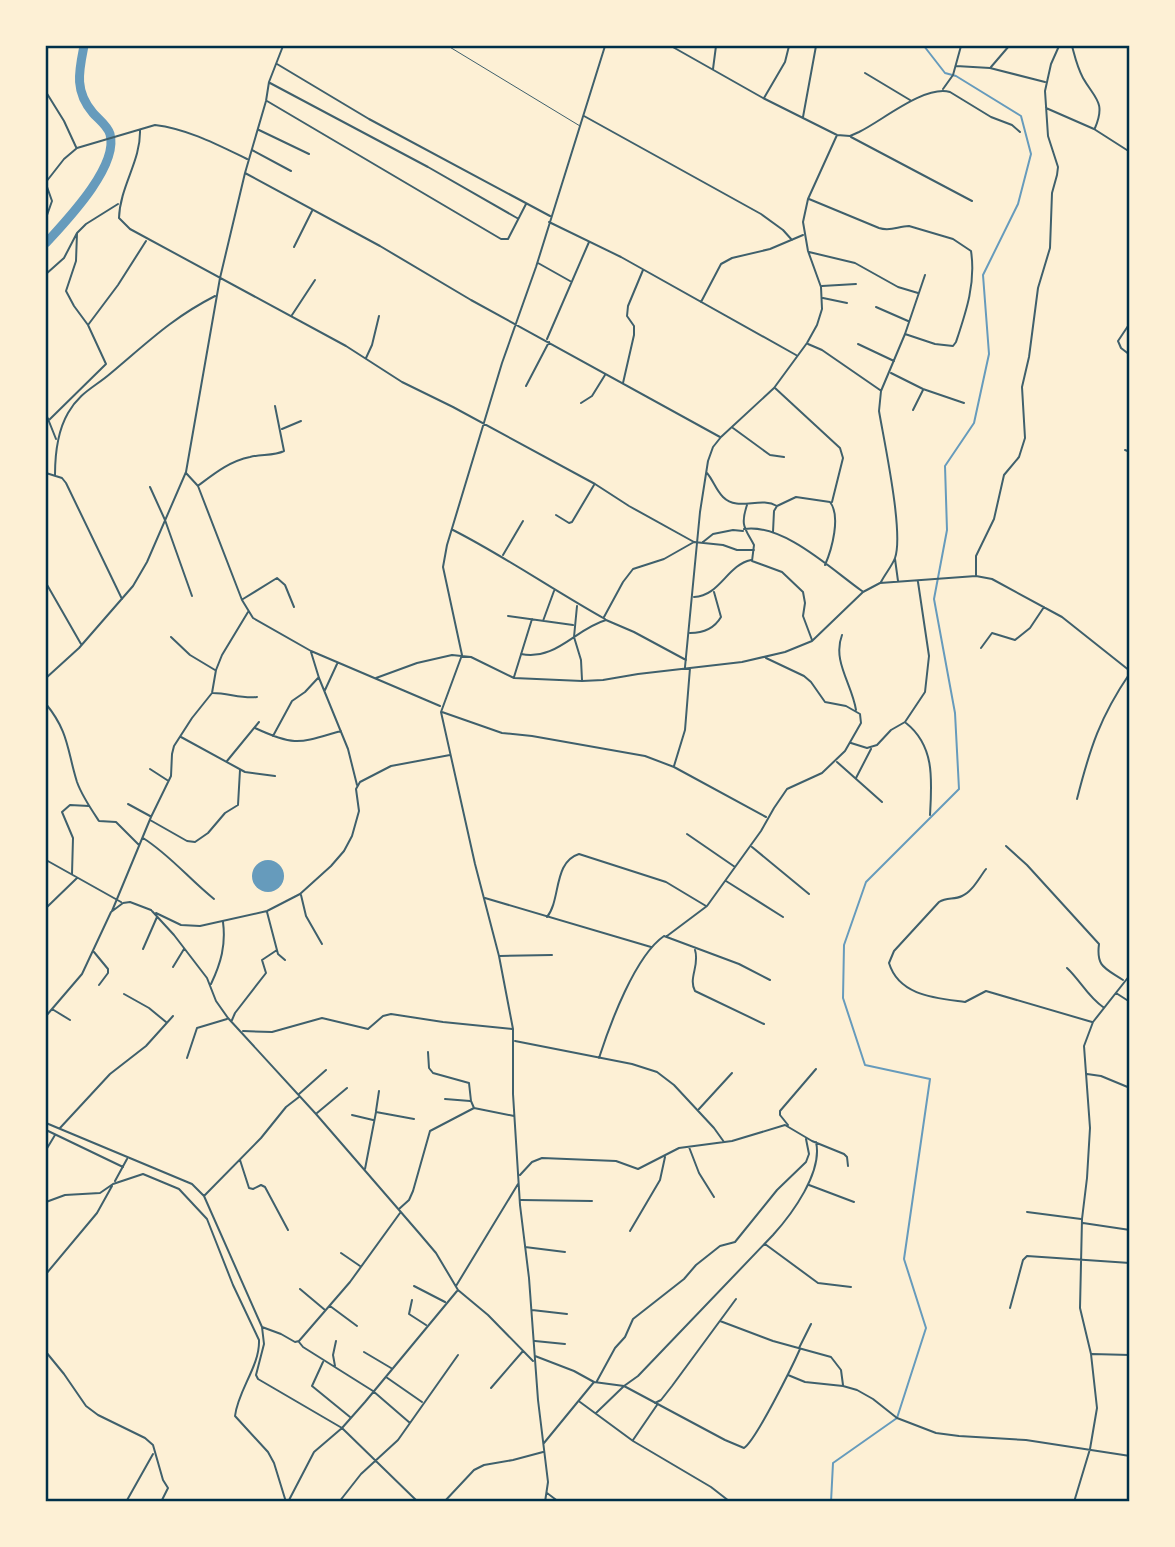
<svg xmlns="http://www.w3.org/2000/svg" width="1175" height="1547" viewBox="0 0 1175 1547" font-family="Signika,sans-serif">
<rect width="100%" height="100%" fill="#fdf0d5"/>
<path fill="#669bbc" d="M252 876a16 16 0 1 1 32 0a16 16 0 1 1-32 0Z"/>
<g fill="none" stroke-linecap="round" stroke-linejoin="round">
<path stroke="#669bbc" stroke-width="2" d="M 831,1502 L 833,1463 L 897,1418 L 926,1328 L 904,1259 L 930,1079 L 865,1065 L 843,998 L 844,945 L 866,882 L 959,789 L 955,713 L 934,599 L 947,530 L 945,466 L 974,423 L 989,354 L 983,275 L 1018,204 L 1031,154 L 1021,116 L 956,76 L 945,73 L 924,46"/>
<path stroke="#669bbc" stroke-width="9" d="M 46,243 C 67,220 119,166 110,134 C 107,125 98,119 93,113 C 74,91 79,71 84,46"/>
<path stroke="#3f606c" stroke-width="1" d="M 448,46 L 580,126"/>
<path stroke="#3f606c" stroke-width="2" d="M 671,46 L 763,98 L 837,135 L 850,136 L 859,132 C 882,121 924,85 950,92 L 991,117 L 1012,125 L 1020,132
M 1072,46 C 1075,57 1077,67 1083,78 C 1095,99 1106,102 1095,128
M 277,64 L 369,119 L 550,216
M 956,66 L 990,68 L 1045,82
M 991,67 L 1009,46
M 713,69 L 716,46
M 865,73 L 910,100
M 270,83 L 428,167 L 517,218
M 943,89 L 953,75 L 961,46
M 46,92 L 64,121 L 76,147
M 764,98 L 785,62 L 789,46
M 267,101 L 501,239 L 508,239 L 526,204
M 1046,108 L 1094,129 L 1130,152
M 584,116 L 761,214 L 783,230 L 792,240
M 803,117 L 816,46
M 140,130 C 141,161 120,186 119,218 L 130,229 L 346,346 L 402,382 L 453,407 L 595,484 L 629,506 L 694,542 L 723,545 L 737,550 L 754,550
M 259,130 L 309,154
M 851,137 L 972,201
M 252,150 L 291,171
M 245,173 L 380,246 L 471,300 L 720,437
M 46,182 L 64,159 L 77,148 L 155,125 C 188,129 218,145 247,159
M 46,184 L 52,201 L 46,218
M 809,199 L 879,228 C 891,232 898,226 909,226 L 953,239 L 971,251 C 976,283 966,312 956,342 L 953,346 L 935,344 L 905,334
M 549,222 L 621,257 L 796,355
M 294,247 L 312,211
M 809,252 L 855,263 L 898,287 L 918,293
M 538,263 L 570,281
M 46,274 L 64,258 L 77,233 L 86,224 L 118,204
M 822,286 L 856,284
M 823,298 L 847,303
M 701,302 L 721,264 L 732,258 L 770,249 L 803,235
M 876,307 L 908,321
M 292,315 L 315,280
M 1130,323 L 1118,341 L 1121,348 L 1130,355
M 88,325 L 118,285 L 146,241
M 547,339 L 589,242
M 808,344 L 822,350 L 880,390
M 858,344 L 894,361
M 366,358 L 372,345 L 379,316
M 891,373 L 923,389 L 964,403
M 623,383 L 634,335 L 634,326 L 627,316 L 628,306 L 643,270
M 526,386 L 549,342
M 775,388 L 840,448 L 843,458 L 832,502
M 581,403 L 592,396 L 605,375
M 913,410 L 923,390
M 46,414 L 56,439
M 48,421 L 106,364 L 88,325 L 74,306 L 66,291 L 76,261 L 77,233
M 733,428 L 770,455 L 784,457
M 282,429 L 301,421
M 1125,450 L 1130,452
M 46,473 L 62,478 L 66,483 L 122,599
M 186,473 L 198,486 L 242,600 L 253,618 L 311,651 L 440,706
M 707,473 C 713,480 716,490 723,497 C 738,512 760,496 777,506
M 55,475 C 55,454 57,432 68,413 C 80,392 95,387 111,373 C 148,342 172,318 215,296
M 199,485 C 215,473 230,461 250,457 C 261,454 274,456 284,451 L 275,406
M 150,487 L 165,520 L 192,596
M 747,505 C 740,526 745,528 754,545 L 752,561 L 782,572 L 803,592 L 805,603 L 803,616 L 812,640
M 556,515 L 569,523 L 572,522 L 594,485
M 744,529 C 783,523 831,569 862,591
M 453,530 C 506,557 553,590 605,619
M 773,532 L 774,511 L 777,506 L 796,497 L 830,502 C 841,516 832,549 825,565
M 703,542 L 713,534 L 733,530 L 743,531
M 503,555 L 523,521
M 895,559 L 898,581
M 976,575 L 976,556 L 994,519 L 1004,475 L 1019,457 L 1025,438 L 1022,387 L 1029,357 L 1038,288 L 1050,248 L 1052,193 L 1057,175 L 1058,167 L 1048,136 L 1045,91 L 1051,64 L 1059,46
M 881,582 C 885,574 892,566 895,558 C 904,533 884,441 879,411 L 881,391 L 905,334 L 925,275
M 46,583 L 81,644
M 694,597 C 720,596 727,565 751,560
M 243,599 L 277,578 L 285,585 L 294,607
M 577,606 L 574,637 L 581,660 L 582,680
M 508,616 L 573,625
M 604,617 L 623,582 L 633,569 L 664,559 L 694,542
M 543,621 L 554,591
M 690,633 C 703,633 714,629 721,617 L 714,592
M 842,635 C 832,661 852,684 856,710
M 171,637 L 190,655 L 215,670
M 981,648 L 992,633 L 1015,640 L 1030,628 L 1044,607
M 311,652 L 319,678 L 348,749 L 357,785
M 521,654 C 556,661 575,629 606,620 L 634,632 L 686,660
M 685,667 L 700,512 L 708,461 L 713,447 L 721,437 L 774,388 L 807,343 L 817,325 L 822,309 L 821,287 L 808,251 L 803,222 L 808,199 L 837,135
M 514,677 L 532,619
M 46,678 L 79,648 L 133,586 L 147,562 L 186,472 L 220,278 L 245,173 L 266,101 L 269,82 L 283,46
M 376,678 L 417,663 L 452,655 L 471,657 L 514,678 L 582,681 L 603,680 L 638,674 L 742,662 L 785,652 L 812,641 L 863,592 L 880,583 L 976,576 L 992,579 L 1062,617 L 1130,671
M 325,690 L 337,664
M 213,693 C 228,693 242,699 257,697
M 46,704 C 69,732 67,750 77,782 C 82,796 91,809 99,821 L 116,822 L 139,845
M 442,712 L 502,733 L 532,736 L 645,756 L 674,767 L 766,817
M 906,723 C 935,746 932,780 930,815
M 255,728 C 296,747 299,743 341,731
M 273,736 L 292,701 L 305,692 L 318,678
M 181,737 L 245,772 L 275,776
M 851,743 L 867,748 L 877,745 L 891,730 L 905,722 L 925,692 L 929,656 L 918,582
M 227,761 L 259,722
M 837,762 L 882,802
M 674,766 L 685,730 L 690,668
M 150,769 L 167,780
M 856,778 L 871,749
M 1077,799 C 1090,748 1100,717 1130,673
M 128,804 L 150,816
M 150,820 L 187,841 L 195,842 L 208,833 L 225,813 L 238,805 L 240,770
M 687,834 L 735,867
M 143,838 C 170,855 189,879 214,899
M 1006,846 L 1027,865 L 1099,944 C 1096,967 1105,968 1123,980
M 752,847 L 809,894
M 46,860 L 121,902
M 986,869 C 979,878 972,892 962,896 C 954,900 947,897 939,902 L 894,951 L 889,963 C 899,996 936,998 965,1002 L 986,991 L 1092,1022
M 72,874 L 73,838 L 62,812 L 70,805 L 89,806
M 726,881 L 783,917
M 301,895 L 306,916 L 322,944
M 485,898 L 651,947
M 46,908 L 77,878
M 112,911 L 151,817 L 171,776 L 172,754 L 174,746 L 192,718 L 212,693 L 216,670 L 222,655 L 248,612
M 152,911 L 174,935 L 207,978 L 216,1001 L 228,1018 L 316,1114 L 419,1233 L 436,1253 L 458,1290 L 488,1315 L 533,1361
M 267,912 L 278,954 L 285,960
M 156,913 L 181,925 L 200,926 L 267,911 L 300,894 L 331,866 L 344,851 L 352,836 L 359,811 L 356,789 L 360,782 L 391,766 L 450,755
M 547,917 C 561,900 553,862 579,854 L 666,882 L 706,906
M 667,936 L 707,906 L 761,831 L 774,808 L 787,789 L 822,773 L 845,751 L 861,723 L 860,714 L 846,706 L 825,702 L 811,682 L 804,676 L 766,658
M 143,949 L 157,917
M 695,950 C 700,965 688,978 695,991 L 764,1024
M 94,952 L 108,969 L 108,973 L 99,985
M 500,956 L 552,955
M 173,967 L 184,949
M 1067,968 C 1080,980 1088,997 1103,1007
M 211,984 C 221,963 226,945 223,922
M 1116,993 L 1130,1002
M 124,994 L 149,1008 L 166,1022
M 52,1009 L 70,1020
M 46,1016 L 82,974 L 111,912 L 123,903 L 130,902 L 151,910
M 232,1020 L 235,1013 L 266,973 L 262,960 L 277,950
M 243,1031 L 272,1032 L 322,1018 L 368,1029 L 383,1016 L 391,1014 L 443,1022 L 512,1029
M 515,1041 L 632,1064 L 657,1072 L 674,1085 L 714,1128 L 724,1142
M 428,1052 L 429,1068 L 433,1073 L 469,1083 L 471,1101 L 474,1108 L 514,1116
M 187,1058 L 197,1028 L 227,1019
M 599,1058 C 610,1024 635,956 664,936 L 739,964 L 770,980
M 1087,1074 L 1101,1076 L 1130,1088
M 299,1094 L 326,1070
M 445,1099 L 470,1101
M 699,1109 L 732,1073
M 376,1111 L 379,1091
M 317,1113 L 347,1088
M 352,1115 L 373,1120
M 46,1123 L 192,1184 L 204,1196 L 262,1327 L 264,1344 L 256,1375 L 258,1379 L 342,1428 L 418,1502
M 788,1125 L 780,1115 L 780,1111 L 816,1069
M 60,1128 L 110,1074 L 146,1046 L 173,1016
M 46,1130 L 123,1167
M 689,1147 L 699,1173 L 714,1197
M 46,1150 L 55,1135
M 240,1160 L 249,1188 L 253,1189 L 261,1185 L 265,1187 L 288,1230
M 365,1169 L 376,1112 L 414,1119
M 520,1175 L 532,1162 L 542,1158 L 616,1161 L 638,1169 L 679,1148 L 732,1141 L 785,1125 L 812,1141 L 844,1154 L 847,1157 L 848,1166
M 115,1181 L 127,1159
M 809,1185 L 854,1202
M 204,1196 L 261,1138 L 286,1107 L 299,1097
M 521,1200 L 592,1201
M 46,1202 L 65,1195 L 100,1193 L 113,1184 L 143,1174 L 179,1189 L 207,1219 L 233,1285 L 259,1340 C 260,1366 238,1390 235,1416 L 268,1452 L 274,1463 L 286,1502
M 399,1209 L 409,1200 L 413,1191 L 430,1131 L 474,1108
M 1027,1212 L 1081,1219
M 1083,1223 L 1130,1230
M 630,1231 L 660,1180 L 665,1157
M 765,1244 L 818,1283 L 851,1287
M 525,1247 L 565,1252
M 341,1253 L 360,1266
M 46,1274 L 97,1213 L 112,1186
M 414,1286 L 445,1302
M 456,1286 L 518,1184
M 300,1289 L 325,1310
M 412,1300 L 409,1314 L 426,1325
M 330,1306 L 357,1326
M 1010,1308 L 1023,1260 L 1027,1256 L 1130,1263
M 532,1310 L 567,1314
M 720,1321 L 773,1341 L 831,1357 L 841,1370 L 843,1385
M 262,1327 L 281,1334 L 295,1342 L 299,1341 L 350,1282 L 400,1213
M 535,1341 L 565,1344
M 299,1342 L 303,1347 L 373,1391 L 410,1423
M 799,1348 L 811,1324
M 46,1352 L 64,1374 L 86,1406 L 98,1415 L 145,1438 L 153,1445 L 163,1480 L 168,1488 L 161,1502
M 364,1352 L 391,1368
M 1092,1354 L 1130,1355
M 535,1356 L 574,1371 L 594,1382
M 323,1362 L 312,1386 L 350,1417
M 335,1366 L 333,1355 L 336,1341
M 788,1375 L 805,1382 L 843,1386 L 857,1390 L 873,1399 L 897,1418 L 936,1433 L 959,1436 L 1026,1440 L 1130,1456
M 386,1377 L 422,1402
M 597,1381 L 615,1348 L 625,1337 L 633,1319 L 684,1279 L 696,1265 L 720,1246 L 735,1242 L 777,1190 L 806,1162 L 809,1154 L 806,1139
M 491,1388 L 523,1351
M 580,1402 L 633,1441 L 711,1487 L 729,1501
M 655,1403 L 661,1400 L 672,1386 L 736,1299
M 596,1413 L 624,1386 L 725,1440 L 744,1448 C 756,1440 792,1367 800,1349
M 633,1440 L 657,1405
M 544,1443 L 594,1382 L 624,1386 L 638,1376 L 773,1235 C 792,1214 823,1172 816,1142
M 547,1493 L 559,1502
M 126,1502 L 153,1454
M 288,1502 L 314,1452 L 342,1428 L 365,1402 L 457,1291
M 339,1502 L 361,1474 L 398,1440 L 458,1355
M 444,1502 L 474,1470 L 484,1465 L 513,1460 L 543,1452
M 545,1502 L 548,1482 L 538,1400 L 529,1278 L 520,1205 L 513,1094 L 513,1029 L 499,956 L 475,864 L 441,712 L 462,655 L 443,567 L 447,545 L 502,363 L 536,267 L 605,46
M 1074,1502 L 1090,1449 L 1097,1408 L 1091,1354 L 1080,1308 L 1082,1219 L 1087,1178 L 1090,1128 L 1084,1046 L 1093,1022 L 1130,975"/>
</g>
<rect width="1175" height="1547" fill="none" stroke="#fdf0d5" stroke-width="94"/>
<rect x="47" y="47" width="1081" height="1453" fill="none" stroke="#003049" stroke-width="2.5"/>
</svg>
